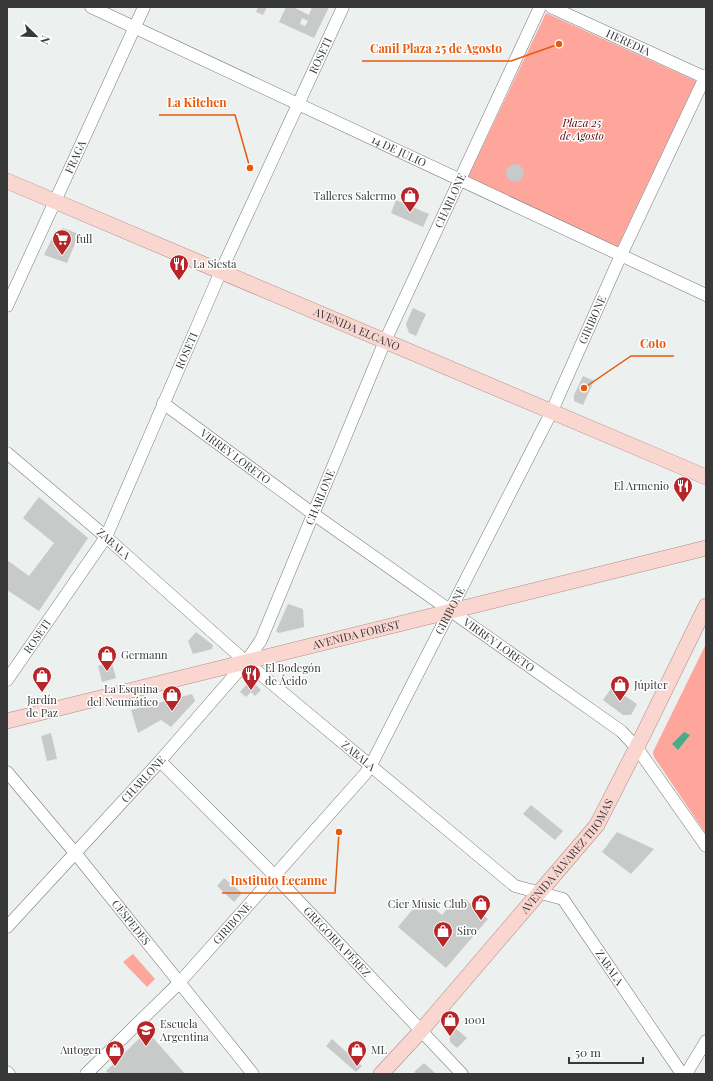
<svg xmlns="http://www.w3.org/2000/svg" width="713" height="1081" viewBox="0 0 713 1081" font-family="'Playfair Display',serif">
<rect width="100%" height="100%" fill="#ecf0ee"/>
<path fill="#fea59c" d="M 546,13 L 696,81 L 617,248 L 468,177 Z
M 706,644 L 706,834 L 654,757 L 653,752 Z
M 133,954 L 155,979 L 147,987 L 123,962 Z"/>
<path fill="#45ad87" d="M 684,732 L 690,735 L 678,750 L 672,744 Z"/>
<path fill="#c7cac8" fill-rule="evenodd" d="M 258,7 L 267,7 L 263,15 L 256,12 Z
M 286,7 L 293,7 L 309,15 L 312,7 L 329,7 L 314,38 L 279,22 ZM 302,18 L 308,21 L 305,26 L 300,24 Z
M506 173a9 9 0 1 1 18 0a9 9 0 1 1-18 0Z
M 396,200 L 429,214 L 423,227 L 391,213 Z
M 63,228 L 79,234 L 67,263 L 44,255 L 55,232 Z
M 413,308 L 426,314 L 416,336 L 409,333 L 406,324 Z
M 583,376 L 594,381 L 583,405 L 574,401 L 574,395 Z
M 39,497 L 88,538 L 39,611 L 7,590 L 7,560 L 29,576 L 54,543 L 23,518 Z
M 288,604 L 303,609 L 304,627 L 279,633 L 276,631 Z
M 196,632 L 213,645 L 212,649 L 193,654 L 188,641 Z
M 112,663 L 116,678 L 102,682 L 98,666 Z
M 254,683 L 261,690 L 255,696 L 251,692 L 246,697 L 240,692 L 247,684 Z
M 612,687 L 637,704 L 631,715 L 623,715 L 603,700 Z
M 192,694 L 195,701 L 171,727 L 161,720 L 138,733 L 131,710 Z
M 51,733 L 57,759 L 47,761 L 41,736 Z
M 531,805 L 563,831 L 555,840 L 523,814 Z
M 617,832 L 654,849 L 631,874 L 602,852 Z
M 224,878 L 242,893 L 234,902 L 217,886 Z
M 422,898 L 442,915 L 451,904 L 457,909 L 465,899 L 488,919 L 446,968 L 398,927 Z
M 454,1027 L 467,1038 L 457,1048 L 450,1042 L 449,1033 Z
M 147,1031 L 185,1074 L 109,1074 L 106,1071 Z
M 332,1039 L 362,1066 L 356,1072 L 326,1046 Z
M 424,1063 L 435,1073 L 434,1074 L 416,1074 L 414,1072 Z"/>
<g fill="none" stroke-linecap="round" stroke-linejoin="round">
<g stroke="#787b7a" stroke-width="13">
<g id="minor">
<path id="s1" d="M 91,7 L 706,295"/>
<path id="s2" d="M 551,7 L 706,78"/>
<path id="s3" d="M 7,306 L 144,7"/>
<path id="s4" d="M 163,403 L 312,513 L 621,731 L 637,748 L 706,846"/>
<path id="s5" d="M 7,453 L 106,537 L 246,662 L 515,886 L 563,899 L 682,1074"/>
<path id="s6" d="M 7,680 L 106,537 L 221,271 L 343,7"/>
<path id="s7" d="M 160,761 L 274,875 L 462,1074"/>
<path id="s8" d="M 7,772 L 76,854 L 253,1074"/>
<path id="s9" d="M 7,927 L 160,761 L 246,662 L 261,640 L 385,341 L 540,7"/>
<path d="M 7,1072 L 9,1074"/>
<path id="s10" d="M 86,1074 L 179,983 L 365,774 L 371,765 L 551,413 L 621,255 L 706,75"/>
<path d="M 686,1074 L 706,1041"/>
</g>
</g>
<g stroke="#b48c88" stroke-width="16">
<g id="major">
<path id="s11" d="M 7,181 L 706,477"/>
<path id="s12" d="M 7,721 L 706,548"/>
<path id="s13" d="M 381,1074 L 420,1032 L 597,825 L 644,733 L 706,606"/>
</g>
</g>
<use href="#minor" stroke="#fff" stroke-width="12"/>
<use href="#major" stroke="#fad6d1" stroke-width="15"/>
</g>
<defs>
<g id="shop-pin" transform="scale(1)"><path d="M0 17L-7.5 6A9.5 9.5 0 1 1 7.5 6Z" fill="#b62628" stroke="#fff"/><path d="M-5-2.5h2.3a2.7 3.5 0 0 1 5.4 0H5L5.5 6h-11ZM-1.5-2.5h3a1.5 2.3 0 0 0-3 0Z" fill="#fff"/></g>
<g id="supermarket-pin" transform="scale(1)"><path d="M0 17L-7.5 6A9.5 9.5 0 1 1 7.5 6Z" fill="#b62628" stroke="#fff"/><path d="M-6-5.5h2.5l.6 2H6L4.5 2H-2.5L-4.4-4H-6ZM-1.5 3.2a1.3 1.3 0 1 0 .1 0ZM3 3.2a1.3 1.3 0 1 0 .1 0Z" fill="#fff"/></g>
<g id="restaurant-pin" transform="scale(1)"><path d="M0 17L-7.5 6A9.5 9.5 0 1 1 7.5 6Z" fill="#b62628" stroke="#fff"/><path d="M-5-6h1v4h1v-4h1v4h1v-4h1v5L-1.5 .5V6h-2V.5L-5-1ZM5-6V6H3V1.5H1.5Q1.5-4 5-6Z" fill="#fff"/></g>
<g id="school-pin" transform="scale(1)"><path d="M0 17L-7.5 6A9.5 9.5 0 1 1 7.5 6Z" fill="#b62628" stroke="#fff"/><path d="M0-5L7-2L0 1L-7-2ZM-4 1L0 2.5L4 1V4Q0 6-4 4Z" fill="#fff"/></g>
</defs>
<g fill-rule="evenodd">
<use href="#shop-pin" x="410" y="196"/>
<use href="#supermarket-pin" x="62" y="239"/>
<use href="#restaurant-pin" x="179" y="264"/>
<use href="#restaurant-pin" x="683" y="486"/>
<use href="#shop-pin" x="107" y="655"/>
<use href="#restaurant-pin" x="251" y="674"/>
<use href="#shop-pin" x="42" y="676"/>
<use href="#shop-pin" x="620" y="685"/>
<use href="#shop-pin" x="172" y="695"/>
<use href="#shop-pin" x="481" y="904"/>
<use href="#shop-pin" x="443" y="931"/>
<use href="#shop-pin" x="450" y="1020"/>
<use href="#school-pin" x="146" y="1030"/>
<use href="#shop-pin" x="115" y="1050"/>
<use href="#shop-pin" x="357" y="1050"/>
</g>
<g text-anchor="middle" stroke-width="3" stroke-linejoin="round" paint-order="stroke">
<g font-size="11" fill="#373837" stroke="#fff">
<text dy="4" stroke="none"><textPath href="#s2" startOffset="85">HEREDIA</textPath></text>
<text dy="4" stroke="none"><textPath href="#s6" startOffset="701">ROSETI</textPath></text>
<text dy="4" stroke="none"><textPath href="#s1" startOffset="340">14 DE JULIO</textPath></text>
<text dy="4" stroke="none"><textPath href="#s3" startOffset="164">FRAGA</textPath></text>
<text dy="4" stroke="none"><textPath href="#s9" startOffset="862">CHARLONE</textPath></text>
<text dy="4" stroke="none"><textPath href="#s10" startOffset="918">GIRIBONE</textPath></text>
<text dy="4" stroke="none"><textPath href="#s11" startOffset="380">AVENIDA ELCANO</textPath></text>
<text dy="4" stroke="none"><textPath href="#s6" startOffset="377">ROSETI</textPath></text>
<text dy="4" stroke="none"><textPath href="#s4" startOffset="90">VIRREY LORETO</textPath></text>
<text dy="4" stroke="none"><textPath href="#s9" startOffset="538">CHARLONE</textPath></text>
<text dy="4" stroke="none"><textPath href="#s5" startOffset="140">ZABALA</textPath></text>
<text dy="4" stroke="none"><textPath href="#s10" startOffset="594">GIRIBONE</textPath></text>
<text dy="4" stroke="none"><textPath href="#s12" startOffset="360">AVENIDA FOREST</textPath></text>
<text dy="4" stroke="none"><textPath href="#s6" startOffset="53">ROSETI</textPath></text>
<text dy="4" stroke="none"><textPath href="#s4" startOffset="414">VIRREY LORETO</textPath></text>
<text dy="4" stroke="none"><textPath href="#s5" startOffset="464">ZABALA</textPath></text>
<text dy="4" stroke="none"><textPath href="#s9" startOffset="201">CHARLONE</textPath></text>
<text dy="4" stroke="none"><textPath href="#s13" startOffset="287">AVENIDA ÁLVAREZ THOMAS</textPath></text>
<text dy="4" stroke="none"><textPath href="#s8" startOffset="195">CÉSPEDES</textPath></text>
<text dy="4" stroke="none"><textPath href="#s10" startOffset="210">GIRIBONE</textPath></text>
<text dy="4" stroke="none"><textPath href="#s7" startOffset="253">GREGORIA PÉREZ</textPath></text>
<text dy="4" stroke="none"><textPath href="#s5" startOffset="800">ZABALA</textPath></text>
</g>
<g font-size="11" font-style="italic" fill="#550207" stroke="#fff">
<text x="582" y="127">Plaza 25<tspan x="582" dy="13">de Agosto</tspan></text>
</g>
<g font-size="11" fill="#373837" stroke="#fff" text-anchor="start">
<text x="396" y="200" text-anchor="end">Talleres Salermo</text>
<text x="76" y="243">full</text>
<text x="193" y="268">La Siesta</text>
<text x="669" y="490" text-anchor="end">El Armenio</text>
<text x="121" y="659">Germann</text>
<text x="265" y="672">El Bodegón<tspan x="265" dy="13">de Ácido</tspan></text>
<text x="634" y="689">Júpiter</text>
<text x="158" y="693" text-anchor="end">La Esquina<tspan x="158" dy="13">del Neumático</tspan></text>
<text x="42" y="704" text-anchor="middle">Jardín<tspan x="42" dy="13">de Paz</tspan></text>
<text x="467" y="908" text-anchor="end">Cier Music Club</text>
<text x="457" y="935">Siro</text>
<text x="464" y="1024">1001</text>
<text x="160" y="1028">Escuela<tspan x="160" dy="13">Argentina</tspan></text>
<text x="101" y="1054" text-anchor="end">Autogen</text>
<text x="371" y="1054">ML</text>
</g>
</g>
<path fill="none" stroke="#e8590c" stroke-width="1.5" d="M559 44L511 61H362M250 168L235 115H159M584 388L631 356H674M339 832L335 893H222"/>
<g fill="#e8590c" stroke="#fff" stroke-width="1.5">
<circle cx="559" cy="44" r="4"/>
<circle cx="250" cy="168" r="4"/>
<circle cx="584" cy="388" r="4"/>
<circle cx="339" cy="832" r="4"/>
</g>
<g font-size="12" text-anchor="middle" font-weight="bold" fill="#e8590c" stroke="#fff" stroke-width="3" stroke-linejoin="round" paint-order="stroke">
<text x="436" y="53">Canil Plaza 25 de Agosto</text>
<text x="197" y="107">La Kitchen</text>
<text x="653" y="348">Coto</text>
<text x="279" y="885">Instituto Lecanne</text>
</g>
<rect width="713" height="1081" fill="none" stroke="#373837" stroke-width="16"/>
<g transform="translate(36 36) rotate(113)" stroke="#ffffff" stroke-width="3" paint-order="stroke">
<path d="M0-3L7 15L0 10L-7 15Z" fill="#373837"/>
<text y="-6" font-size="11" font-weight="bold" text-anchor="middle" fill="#373837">N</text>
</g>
<path d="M569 1057v6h74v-6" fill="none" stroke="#373837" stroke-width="2"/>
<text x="575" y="1057" font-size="12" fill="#373837" stroke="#ffffff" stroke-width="3" paint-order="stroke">50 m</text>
</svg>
